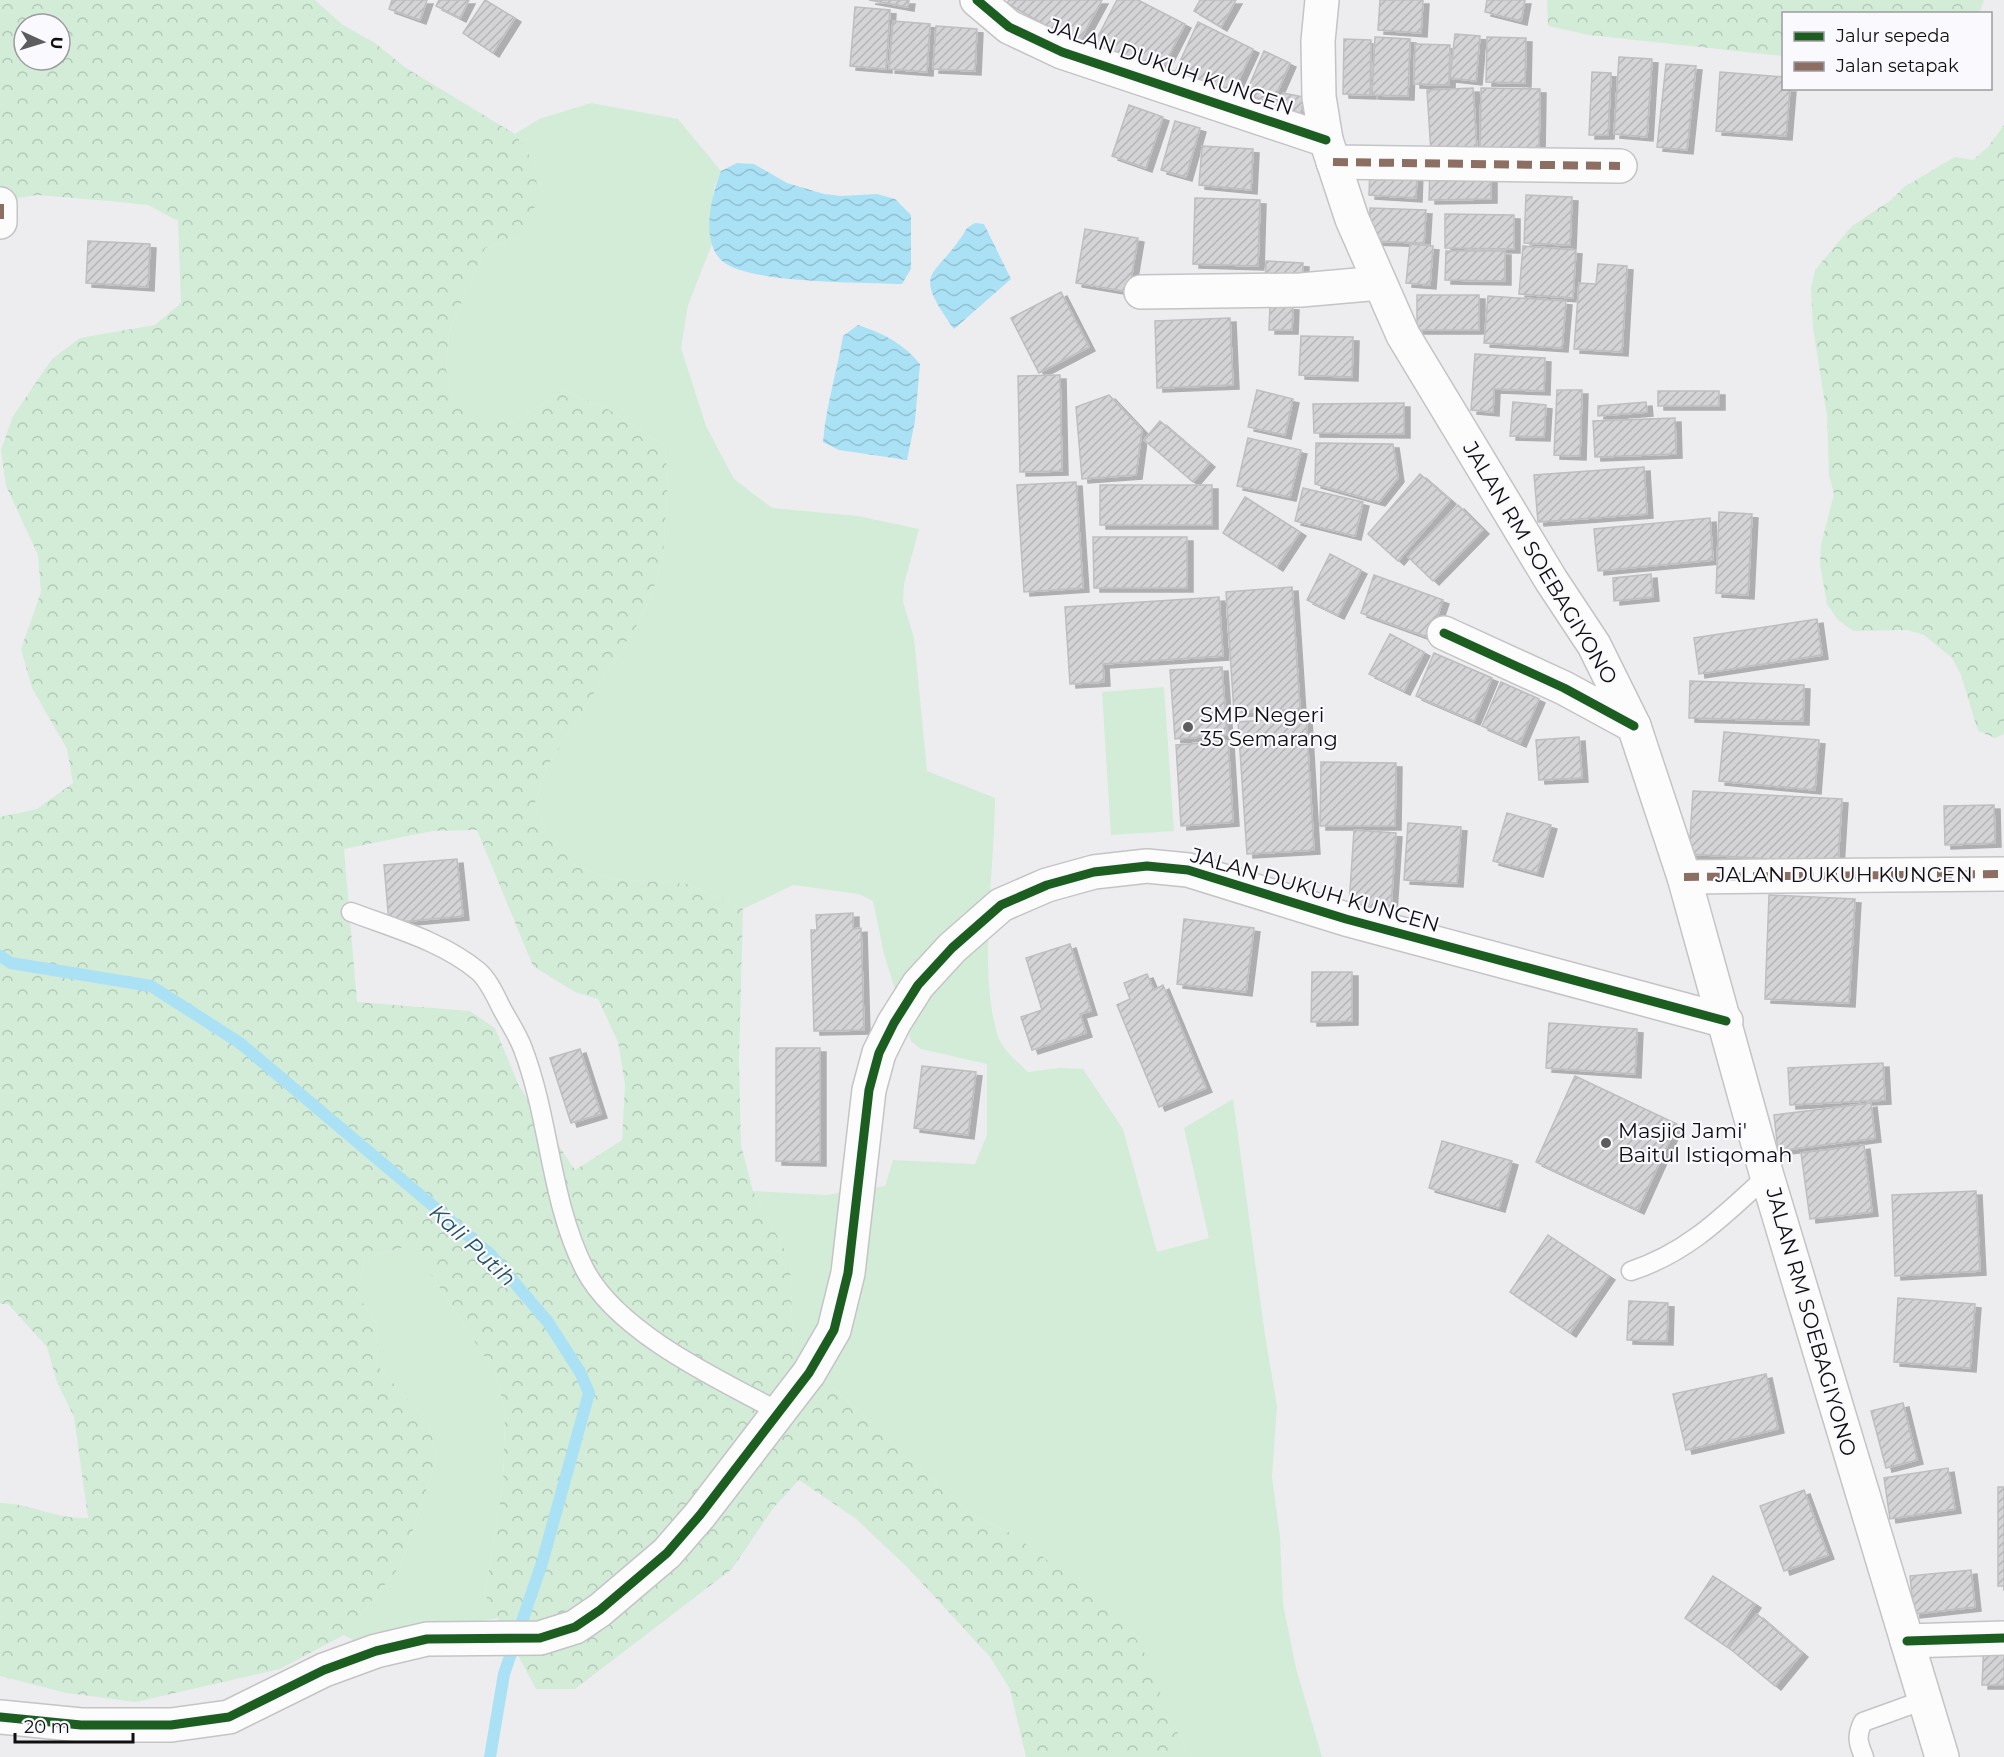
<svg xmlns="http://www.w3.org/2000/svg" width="2004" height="1757" viewBox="0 0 2004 1757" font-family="Montserrat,sans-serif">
<defs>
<pattern id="forest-crowns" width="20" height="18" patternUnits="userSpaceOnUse" patternTransform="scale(1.5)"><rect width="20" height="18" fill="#d2ecd8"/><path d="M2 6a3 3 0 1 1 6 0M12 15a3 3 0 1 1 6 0" fill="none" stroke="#b3c9b8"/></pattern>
<pattern id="water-waves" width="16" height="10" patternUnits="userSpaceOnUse" patternTransform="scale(1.5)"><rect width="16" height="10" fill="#aae1f5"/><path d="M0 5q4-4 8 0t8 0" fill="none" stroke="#91c0d1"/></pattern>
<pattern id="building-hatch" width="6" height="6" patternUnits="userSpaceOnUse" patternTransform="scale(1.5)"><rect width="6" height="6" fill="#d4d4d6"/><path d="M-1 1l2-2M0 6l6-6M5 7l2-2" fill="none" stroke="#b5b5b7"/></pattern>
<filter id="shadow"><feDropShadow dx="6" dy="4" stdDeviation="0" flood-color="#0004"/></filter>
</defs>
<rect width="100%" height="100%" fill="#ededf0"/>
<path fill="#d2ecd8" d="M 591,103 L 678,119 L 721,171 L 714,188 L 710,225 L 712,244 L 688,305 L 681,348 L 706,426 L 734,479 L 772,508 L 858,516 L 919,529 L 904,584 L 903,602 L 914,638 L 927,771 L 995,798 C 995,868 978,968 997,1033 C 1001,1049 1017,1061 1028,1072 L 1060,1068 L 1083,1069 L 1123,1129 L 1157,1252 L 1209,1238 L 1184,1128 L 1233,1099 L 1265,1335 L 1277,1406 L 1272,1477 L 1280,1537 L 1283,1604 L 1296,1668 L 1322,1757 L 1191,1757 L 1171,1720 L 1013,1534 L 979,1519 L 951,1498 L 793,1351 L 790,1260 L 753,1191 L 826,1195 L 885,1186 L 893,1160 L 975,1164 L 987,1135 L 987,1064 L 921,1049 L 911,1041 L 884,954 L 873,901 L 859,894 L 793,885 L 743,909 L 689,884 L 612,879 L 576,866 L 548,837 L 535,803 L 547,767 L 637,625 L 653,591 L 663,556 L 668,481 L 665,446 L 603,406 L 564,391 L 511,424 L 454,405 L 446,369 L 449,332 L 485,248 L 521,236 L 536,165 L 515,134 L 539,119 Z
M 1164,687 L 1174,831 L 1111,835 L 1102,692 Z
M 403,1248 L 430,1273 L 497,1376 L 505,1414 L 503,1485 L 485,1594 L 500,1618 L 407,1631 L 360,1644 L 344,1635 L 401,1565 L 437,1458 L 429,1423 L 377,1365 L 378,1326 L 357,1294 L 365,1258 Z"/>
<path fill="url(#forest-crowns)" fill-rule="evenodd" d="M 0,0 L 315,0 L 343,25 L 375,43 L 406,68 L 515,134 L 536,165 L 537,202 L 521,236 L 485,248 L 449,332 L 446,369 L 454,404 L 511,424 L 564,391 L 603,406 L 665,446 L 668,481 L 663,556 L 653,591 L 637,625 L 547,767 L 535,803 L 548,837 L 576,866 L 612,879 L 689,884 L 743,909 L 739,1062 L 741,1145 L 753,1191 L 790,1260 L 793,1351 L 951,1498 L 979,1519 L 1013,1534 L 1124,1619 L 1144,1652 L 1171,1720 L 1191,1757 L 1026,1757 L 1010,1689 L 990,1657 L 909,1569 L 855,1518 L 799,1480 L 774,1507 L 732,1569 L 575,1689 L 536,1689 L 485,1594 L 503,1485 L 505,1414 L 497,1376 L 430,1273 L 402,1248 L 365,1258 L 357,1294 L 378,1326 L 377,1365 L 429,1423 L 437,1458 L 401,1565 L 344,1635 L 280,1669 L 136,1702 L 67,1693 L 0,1676 L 0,1503 C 30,1503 54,1519 88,1518 L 74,1417 L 57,1382 L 47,1347 L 8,1304 L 0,1304 L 0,817 L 37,809 L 73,783 L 67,749 L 32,688 L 21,649 L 41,592 L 38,555 L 6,486 L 1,450 L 13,416 L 52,359 L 80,338 L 155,325 L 181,303 L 178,221 L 148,205 L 110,201 L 37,195 L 0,201 ZM 24,24 L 60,24 L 60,60 L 24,60 ZM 477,830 L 533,966 L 575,992 L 598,999 L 618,1042 L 625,1084 L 622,1140 L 575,1170 L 519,1086 L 495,1028 L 470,1011 L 357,1002 L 344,849 L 432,831 Z
M 1547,0 L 1983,0 L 1984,1 L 1979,13 L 1784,14 L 1783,56 L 1589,35 L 1548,26 Z
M 2004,125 L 2004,734 L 1995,738 L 1978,731 L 1961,675 L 1952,658 L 1924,635 L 1907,630 L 1853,631 L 1838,620 L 1827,604 L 1820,565 L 1821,545 L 1834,494 L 1829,475 L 1827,416 L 1813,328 L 1811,288 L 1815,270 L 1852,226 L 1891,200 L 1904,187 L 1955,157 L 1973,160 L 1988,147 Z"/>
<path fill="url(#water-waves)" d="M 737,163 L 754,164 L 787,183 L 824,194 L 841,196 L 877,194 L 895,199 L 911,215 L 911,269 L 902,284 C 864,282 745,284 721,260 C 700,239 712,194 721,171 Z
M 975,223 L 984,224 L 1011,279 L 954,329 C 909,266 936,281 967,228 Z
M 858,325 C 883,333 904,344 920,364 L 915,421 L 907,460 L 839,450 L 823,442 C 826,405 837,372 843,336 Z"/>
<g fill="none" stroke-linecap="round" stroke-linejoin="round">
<path stroke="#aae1f5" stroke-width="12" d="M 0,956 L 11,963 L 151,986 L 240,1043 L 490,1254 L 548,1322 L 580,1372 L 589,1393 L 542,1563 L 504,1674 L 490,1757"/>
</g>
<path fill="url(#building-hatch)" stroke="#bebec0" stroke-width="1.5" filter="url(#shadow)" d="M 392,0 L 427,0 L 420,20 L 389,9 Z
M 439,0 L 469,0 L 460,18 L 436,6 Z
M 485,0 L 515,18 L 493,53 L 463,33 Z
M 869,0 L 909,0 L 908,7 Z
M 1009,0 L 1102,0 L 1078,44 L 1007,3 Z
M 1117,0 L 1138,0 L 1185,24 L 1156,81 L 1092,48 Z
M 1200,0 L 1236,0 L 1221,27 L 1194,11 Z
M 1380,0 L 1423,0 L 1421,33 L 1378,30 Z
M 1487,0 L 1525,0 L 1521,21 L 1485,12 Z
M 855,7 L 890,10 L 886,69 L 850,66 Z
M 893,21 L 930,24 L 927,72 L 889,69 Z
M 1198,22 L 1253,49 L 1228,103 L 1173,77 Z
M 936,26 L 977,29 L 975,71 L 933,69 Z
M 1455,34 L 1480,36 L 1476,81 L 1450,78 Z
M 1375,37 L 1410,39 L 1408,96 L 1372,95 Z
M 1487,37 L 1526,38 L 1525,83 L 1486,82 Z
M 1344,39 L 1371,40 L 1370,95 L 1343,94 Z
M 1415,44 L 1450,45 L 1449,85 L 1414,84 Z
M 1264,51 L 1290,63 L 1272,104 L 1246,93 Z
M 1619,57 L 1652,59 L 1647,137 L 1614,134 Z
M 1666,64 L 1696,66 L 1687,150 L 1657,147 Z
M 1592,72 L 1611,73 L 1608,135 L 1589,135 Z
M 1720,72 L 1784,77 L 1784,88 L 1790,88 L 1786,136 L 1716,131 Z
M 1473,88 L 1477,151 L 1431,153 L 1427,90 Z
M 1481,88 L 1540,89 L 1539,150 L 1480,149 Z
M 1283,93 L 1304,97 L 1300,118 L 1279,114 Z
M 1129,105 L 1163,117 L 1146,168 L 1112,156 Z
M 1175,121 L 1200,128 L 1186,177 L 1161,170 Z
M 1202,146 L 1253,149 L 1251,190 L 1199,185 Z
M 1370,167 L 1417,170 L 1416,198 L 1369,195 Z
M 1491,167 L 1491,199 L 1429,200 L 1430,168 Z
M 1526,195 L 1572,197 L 1570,245 L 1524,243 Z
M 1195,198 L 1260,200 L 1258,266 L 1193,264 Z
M 1370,208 L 1426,210 L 1424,243 L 1369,241 Z
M 1445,214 L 1514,215 L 1514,249 L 1445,248 Z
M 1085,229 L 1138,238 L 1129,292 L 1076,283 Z
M 88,241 L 150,244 L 148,287 L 86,283 Z
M 1410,244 L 1433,246 L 1430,285 L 1406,283 Z
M 1523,246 L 1576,250 L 1573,298 L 1519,294 Z
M 1446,251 L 1505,251 L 1505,281 L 1445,280 Z
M 1266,261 L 1303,263 L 1302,288 L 1265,286 Z
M 1598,264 L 1627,266 L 1622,352 L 1574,349 L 1579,283 L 1596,284 Z
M 1061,292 L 1089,347 L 1039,373 L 1011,318 Z
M 1417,295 L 1479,295 L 1479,330 L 1417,330 Z
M 1488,296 L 1566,301 L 1562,348 L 1484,343 Z
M 1270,305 L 1293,306 L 1292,330 L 1269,330 Z
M 1230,318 L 1233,385 L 1157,388 L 1155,321 Z
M 1301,336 L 1353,337 L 1352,377 L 1299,375 Z
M 1475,354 L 1545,358 L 1544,391 L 1494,389 L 1493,412 L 1471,410 Z
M 1060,375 L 1062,471 L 1020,472 L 1018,376 Z
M 1257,390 L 1293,399 L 1285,435 L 1248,427 Z
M 1557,390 L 1582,390 L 1580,456 L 1554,455 Z
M 1658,391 L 1719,391 L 1719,406 L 1658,406 Z
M 1109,395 L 1142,430 L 1136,475 L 1082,479 L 1076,407 Z
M 1513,402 L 1546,405 L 1544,437 L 1510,436 Z
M 1646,402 L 1647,412 L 1598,416 L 1598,406 Z
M 1404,403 L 1404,434 L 1314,433 L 1313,404 Z
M 1675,418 L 1676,454 L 1595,457 L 1593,421 Z
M 1160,421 L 1209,463 L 1193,482 L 1144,440 Z
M 1248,438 L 1301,450 L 1290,497 L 1237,486 Z
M 1316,443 L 1393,444 L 1398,478 L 1379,502 L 1315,484 Z
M 1644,467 L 1647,514 L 1538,522 L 1534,475 Z
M 1420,474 L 1450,500 L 1398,561 L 1368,534 Z
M 1076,482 L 1083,588 L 1024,592 L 1017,485 Z
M 1100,485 L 1212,485 L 1212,525 L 1100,525 Z
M 1303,488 L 1363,502 L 1355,536 L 1295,521 Z
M 1245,497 L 1300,532 L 1277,567 L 1223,533 Z
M 1458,505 L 1483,530 L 1433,581 L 1408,557 Z
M 1719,512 L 1752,514 L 1748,595 L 1716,593 Z
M 1710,518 L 1713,560 L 1598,571 L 1594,529 Z
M 1093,537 L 1187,537 L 1187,588 L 1094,588 Z
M 1330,554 L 1361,570 L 1338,615 L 1307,600 Z
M 1651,574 L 1653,597 L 1614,601 L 1613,578 Z
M 1374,575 L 1443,600 L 1430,638 L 1361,613 Z
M 1292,587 L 1300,709 L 1234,713 L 1226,592 Z
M 1219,597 L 1223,656 L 1103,664 L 1104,682 L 1070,684 L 1065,607 Z
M 1817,619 L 1822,655 L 1699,674 L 1694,638 Z
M 1390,634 L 1424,652 L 1404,691 L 1369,674 Z
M 1434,653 L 1492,678 L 1474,721 L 1416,696 Z
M 1222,667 L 1227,735 L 1175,739 L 1170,670 Z
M 1690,681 L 1804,685 L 1803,721 L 1689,718 Z
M 1501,682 L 1539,699 L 1520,743 L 1482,726 Z
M 1306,717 L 1314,850 L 1247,854 L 1238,722 Z
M 1724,732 L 1819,740 L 1815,790 L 1719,781 Z
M 1579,737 L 1582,778 L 1539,780 L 1536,740 Z
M 1228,741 L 1233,822 L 1181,826 L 1176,745 Z
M 1321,762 L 1396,763 L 1395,826 L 1320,826 Z
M 1693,791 L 1842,799 L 1838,863 L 1689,854 Z
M 1994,805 L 1995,843 L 1945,845 L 1944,806 Z
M 1507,813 L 1551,825 L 1537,873 L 1493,861 Z
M 1408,823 L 1461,827 L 1457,883 L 1404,880 Z
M 1354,830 L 1396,833 L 1391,908 L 1349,905 Z
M 457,859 L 463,916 L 389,923 L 384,865 Z
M 1769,895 L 1855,899 L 1849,1003 L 1765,999 Z
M 853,913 L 853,929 L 861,928 L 864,1030 L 814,1031 L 811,930 L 817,930 L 816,915 Z
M 1184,919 L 1254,928 L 1246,992 L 1177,984 Z
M 1070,944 L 1091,1011 L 1080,1014 L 1086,1033 L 1032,1050 L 1021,1017 L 1042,1010 L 1026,958 Z
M 1312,972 L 1352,972 L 1352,1021 L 1311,1022 Z
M 1147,974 L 1154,990 L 1163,985 L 1206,1088 L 1159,1107 L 1117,1005 L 1130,999 L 1124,983 Z
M 1549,1023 L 1637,1029 L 1635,1074 L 1546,1068 Z
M 776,1048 L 820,1048 L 820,1162 L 776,1161 Z
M 580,1049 L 601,1114 L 571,1123 L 550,1058 Z
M 1883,1063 L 1885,1100 L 1790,1105 L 1788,1068 Z
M 922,1066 L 976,1072 L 968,1135 L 914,1128 Z
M 1575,1076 L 1677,1124 L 1638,1210 L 1536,1162 Z
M 1871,1103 L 1875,1138 L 1778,1151 L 1774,1115 Z
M 1442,1141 L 1512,1161 L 1499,1208 L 1429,1188 Z
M 1864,1145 L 1872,1212 L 1810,1219 L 1801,1153 Z
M 1976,1191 L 1980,1271 L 1895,1276 L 1892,1195 Z
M 1548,1235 L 1609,1276 L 1570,1333 L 1510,1292 Z
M 1898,1298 L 1975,1304 L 1970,1368 L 1894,1362 Z
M 1629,1301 L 1668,1303 L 1667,1341 L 1627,1340 Z
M 1766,1374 L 1778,1429 L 1686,1450 L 1673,1394 Z
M 1903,1403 L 1917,1460 L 1886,1468 L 1871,1411 Z
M 1948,1468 L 1955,1509 L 1890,1519 L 1884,1478 Z
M 1998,1487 L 2004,1487 L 2004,1586 L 1998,1586 Z
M 1804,1490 L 1828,1555 L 1784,1571 L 1760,1506 Z
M 1971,1570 L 1975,1607 L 1914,1614 L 1910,1576 Z
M 1713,1576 L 1755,1604 L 1727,1647 L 1685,1618 Z
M 1757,1614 L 1802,1653 L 1775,1686 L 1729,1648 Z
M 1984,1641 L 2004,1641 L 2004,1685 L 1982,1685 Z"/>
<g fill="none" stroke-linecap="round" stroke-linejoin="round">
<g stroke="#c4c4c6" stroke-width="21">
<path id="lane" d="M 351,912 C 393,928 442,941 478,971 C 488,979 496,997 502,1009 C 509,1022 518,1035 523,1049 C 550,1120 550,1200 584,1268 C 616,1332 719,1380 780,1412
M 1631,1271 C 1689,1252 1724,1215 1767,1176
M 1864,1757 C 1858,1743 1856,1736 1863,1722 L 1924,1700"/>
</g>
<g stroke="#c4c4c6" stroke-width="36">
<path id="street" d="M 977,0 L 1009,27 L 1062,52 L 1326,140
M 1333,162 L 1620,166
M 0,204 L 0,222
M 1141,292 L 1301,290 L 1380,283
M 1444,633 L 1564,688 L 1634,726
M 1684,877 L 2004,874
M 1907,1641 L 2004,1638"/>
</g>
<g stroke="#c4c4c6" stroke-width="36">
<path id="secondary" d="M 0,1717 L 81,1725 L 171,1725 L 229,1717 L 324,1670 L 376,1651 L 427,1639 L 540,1638 L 575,1627 L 600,1610 L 667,1553 L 700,1515 L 809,1373 L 834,1330 L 848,1273 L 869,1090 L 879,1053 L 894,1023 L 918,985 L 952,948 L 1001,905 L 1047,885 L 1094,872 L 1147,866 L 1188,870 L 1346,919 L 1726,1021"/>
</g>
<g stroke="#c4c4c6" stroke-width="36">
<path id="primary" d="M 1322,0 L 1318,41 L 1319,97 L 1326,140 L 1352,219 L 1403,335 L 1551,580 L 1594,645 L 1634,726 L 1684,877 L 1767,1176 L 1942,1757"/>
</g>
<use href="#lane" stroke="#fcfcfd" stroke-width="18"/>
<use href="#street" stroke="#fcfcfd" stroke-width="33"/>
<use href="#secondary" stroke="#fcfcfd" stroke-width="33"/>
<use href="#primary" stroke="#fcfcfd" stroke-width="33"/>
<path stroke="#8d6e63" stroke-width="8" stroke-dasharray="15 8" stroke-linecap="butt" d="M 1333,162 L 1620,166
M 0,204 L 0,222
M 1684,877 L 2004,874"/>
<g stroke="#faf9fe" stroke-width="13">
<path id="cycleway" d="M 977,0 L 1009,27 L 1062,52 L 1326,140
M 1444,633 L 1564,688 L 1634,726
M 1907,1641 L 2004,1638
M 0,1717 L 81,1725 L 171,1725 L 229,1717 L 324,1670 L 376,1651 L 427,1639 L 540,1638 L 575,1627 L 600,1610 L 667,1553 L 700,1515 L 809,1373 L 834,1330 L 848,1273 L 869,1090 L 879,1053 L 894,1023 L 918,985 L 952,948 L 1001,905 L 1047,885 L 1094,872 L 1147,866 L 1188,870 L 1346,919 L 1726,1021"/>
</g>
<use href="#cycleway" stroke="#1b5e20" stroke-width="9"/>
</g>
<g fill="#5d5d5f" stroke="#faf9fe" stroke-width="2">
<circle cx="1188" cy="727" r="6"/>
<circle cx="1606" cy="1143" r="6"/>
</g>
<g text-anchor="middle" stroke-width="4.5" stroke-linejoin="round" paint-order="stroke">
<g font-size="21" fill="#101011" stroke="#faf9fe">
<text transform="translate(1171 67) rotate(19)" y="7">JALAN DUKUH KUNCEN</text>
<text transform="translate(1540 563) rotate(59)" y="7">JALAN RM SOEBAGIYONO</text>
<text x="1844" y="882">JALAN DUKUH KUNCEN</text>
<text transform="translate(1315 890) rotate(16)" y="7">JALAN DUKUH KUNCEN</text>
<text transform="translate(1811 1322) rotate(74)" y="7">JALAN RM SOEBAGIYONO</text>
</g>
<g font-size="21" fill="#101011" stroke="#faf9fe" text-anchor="start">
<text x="1200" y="722">SMP Negeri<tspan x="1200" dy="24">35 Semarang</tspan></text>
<text x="1618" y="1138">Masjid Jami'<tspan x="1618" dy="24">Baitul Istiqomah</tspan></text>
</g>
<g font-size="22" font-style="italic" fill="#275462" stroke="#faf9fe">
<text transform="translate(473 1245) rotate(43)" y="8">Kali Putih</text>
</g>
</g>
<rect x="1782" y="12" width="210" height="78" fill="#faf9fe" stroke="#9c9c9f" stroke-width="1.5"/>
<rect x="1794" y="32" width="30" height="9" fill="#1b5e20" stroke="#9c9c9f" stroke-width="1.5"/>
<text x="1836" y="42" font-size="18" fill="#101011">Jalur sepeda</text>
<rect x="1794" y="62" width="30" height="9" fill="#8d6e63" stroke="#9c9c9f" stroke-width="1.5"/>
<text x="1836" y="72" font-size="18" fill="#101011">Jalan setapak</text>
<g transform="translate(42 42) rotate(94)"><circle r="28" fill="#faf9fe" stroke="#9c9c9f" stroke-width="1.5"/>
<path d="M0-4.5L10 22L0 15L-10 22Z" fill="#5d5d5f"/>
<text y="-9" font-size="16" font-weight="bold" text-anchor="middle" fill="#101011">U</text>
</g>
<path d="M15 1733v9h118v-9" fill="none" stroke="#101011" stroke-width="3"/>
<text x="24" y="1733" font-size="18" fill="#101011" stroke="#faf9fe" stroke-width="4.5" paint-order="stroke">20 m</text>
</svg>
